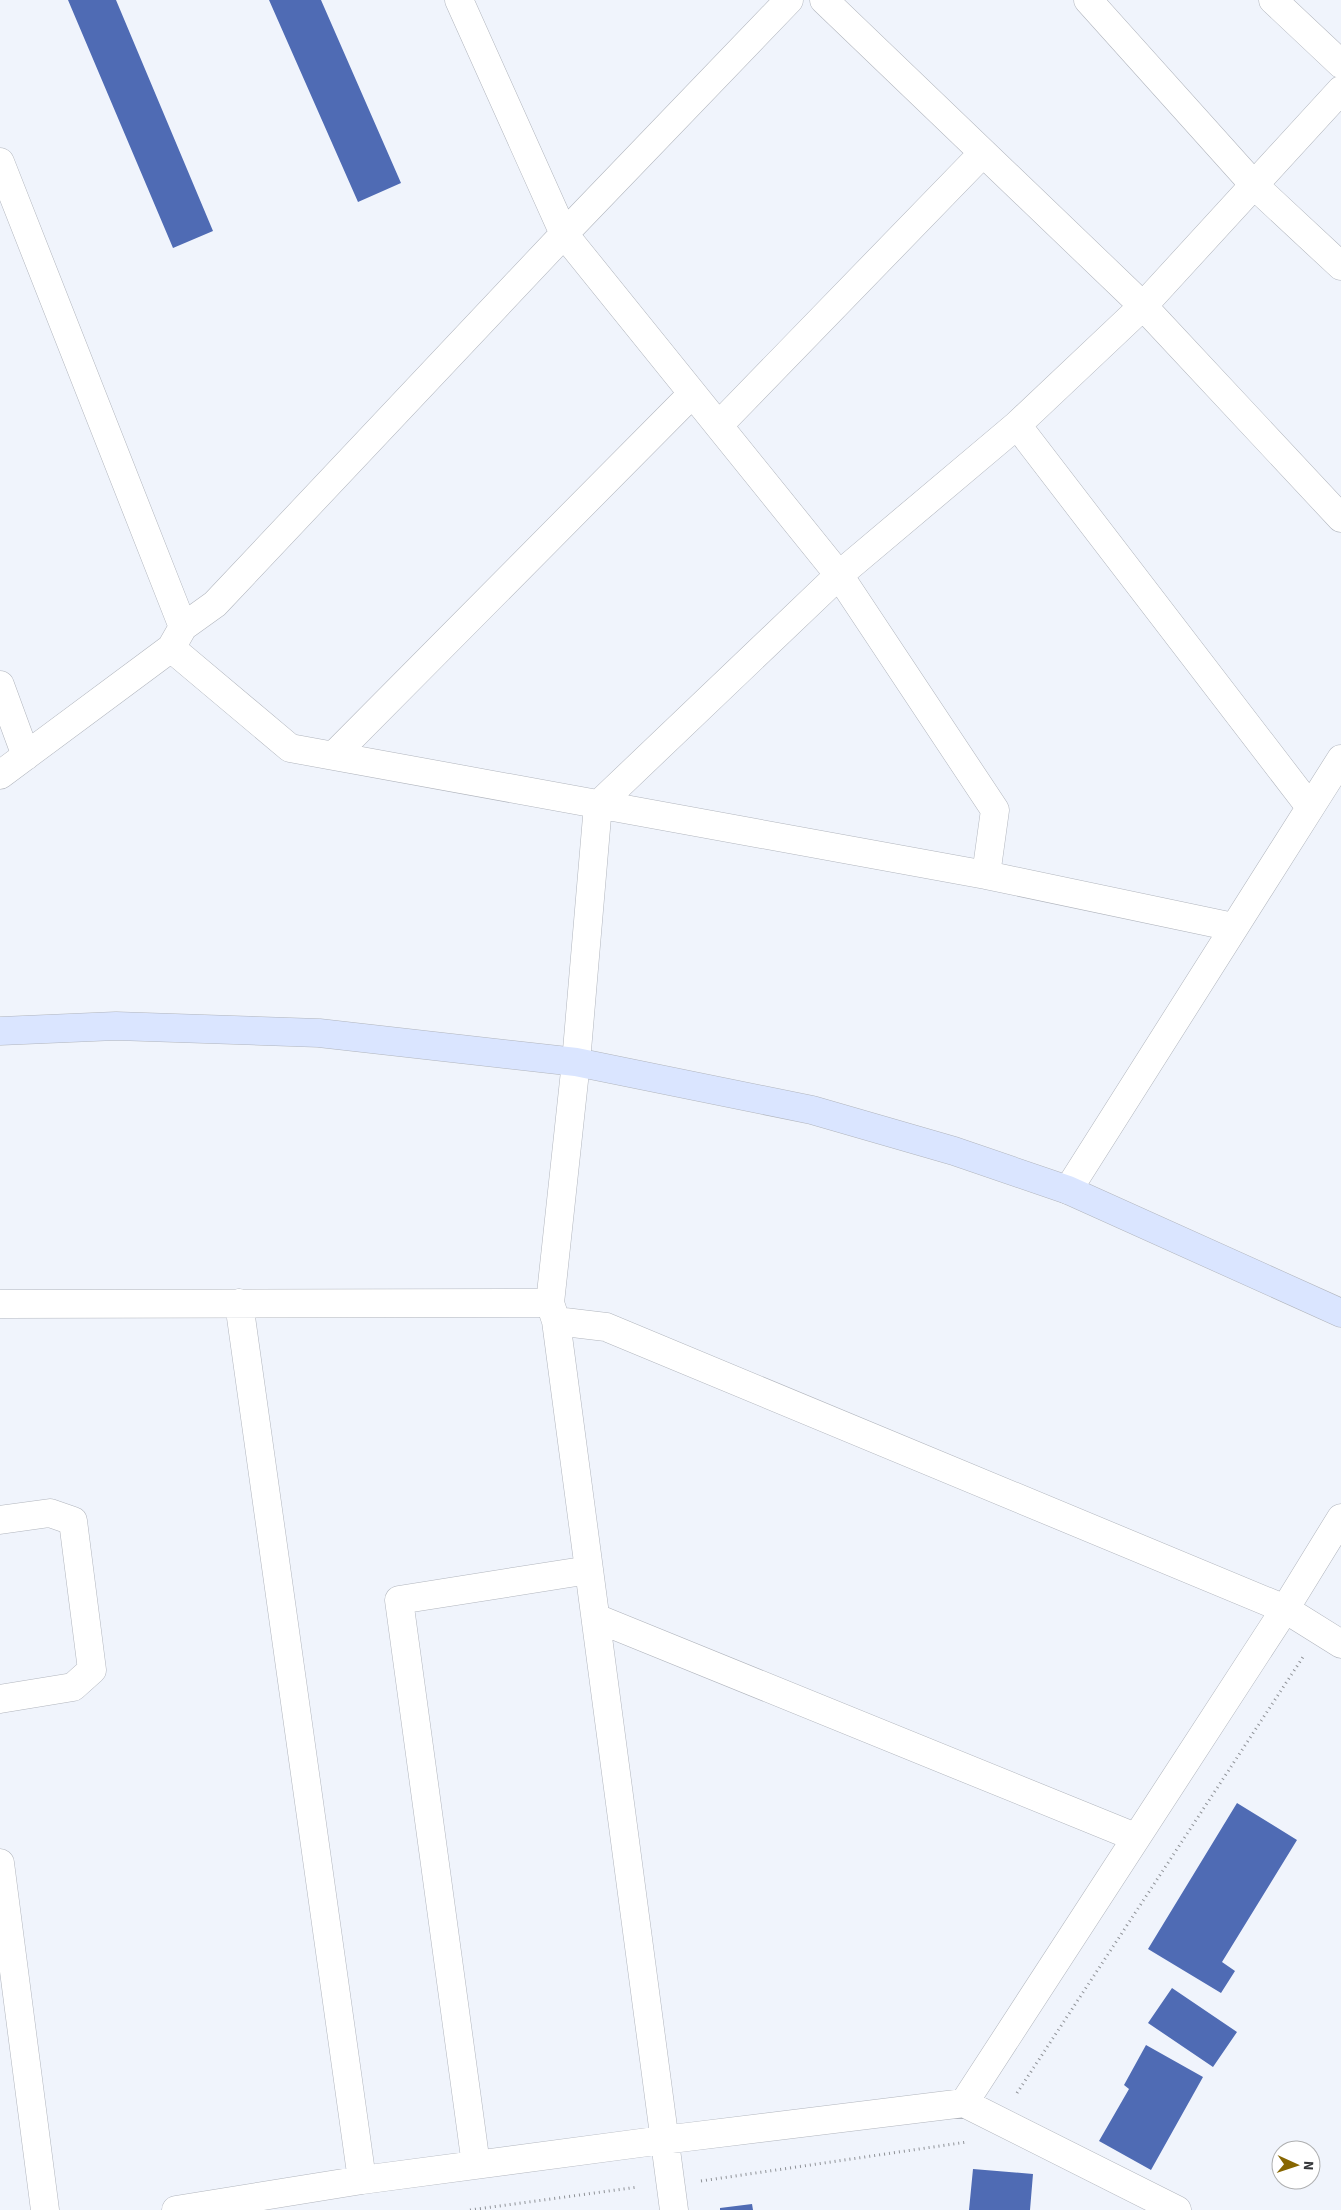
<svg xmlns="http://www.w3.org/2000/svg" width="1341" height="2210" viewBox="0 0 1341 2210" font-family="'Source Sans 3',sans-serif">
<rect width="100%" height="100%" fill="#f0f4fc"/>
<path fill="#4f6bb4" d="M 68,0 L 116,0 L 213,231 L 173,248 Z
M 269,0 L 321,0 L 401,183 L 358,202 Z
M 1237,1803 L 1297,1840 L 1222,1962 L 1235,1971 L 1221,1993 L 1148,1949 Z
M 1172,1988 L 1237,2032 L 1213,2067 L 1148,2023 Z
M 1146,2045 L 1203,2077 L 1151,2170 L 1099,2141 L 1129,2089 L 1124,2085 Z
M 973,2169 L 1033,2174 L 1030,2210 L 969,2210 Z
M 752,2204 L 753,2210 L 720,2210 L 720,2208 Z"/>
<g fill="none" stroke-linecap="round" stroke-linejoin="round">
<g stroke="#b1b5bd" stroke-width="29">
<path id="street" d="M 459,0 L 564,234 L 839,575 L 995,810 L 986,875
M 824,0 L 1143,306 L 1341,518
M 1088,0 L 1255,186 L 1341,266
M 1273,0 L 1341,64
M 0,162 L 183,627
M 719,425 L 983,153
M 1017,425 L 1310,807
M 171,648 L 290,748 L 986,875 L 1233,927
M 0,685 L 26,756
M 334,755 L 692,394
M 0,775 L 171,648 L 183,627 L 215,604 L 564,234 L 789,0
M 1068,1190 L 1341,759
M 239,1303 L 362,2180
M 0,1304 L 550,1303
M 556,1321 L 606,1327 L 1285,1609 L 1341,1644
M 0,1520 L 50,1513 L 73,1521 L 92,1670 L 73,1687 L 0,1699
M 596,1618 L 1135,1837
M 0,1863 L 45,2210
M 964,2103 L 1285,1609 L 1341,1518
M 476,2165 L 399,1600 L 589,1570
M 176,2210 L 362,2180 L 663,2140 L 964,2103 L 1177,2210
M 674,2210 L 556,1321 L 550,1303 L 576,1062 L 598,805 L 839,575 L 1017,425 L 1143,306 L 1341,90"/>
</g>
<g stroke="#b1b5bd" stroke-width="29">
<path id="secondary" d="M 0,1031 L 116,1026 L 319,1033 L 576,1062 L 812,1110 L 954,1151 L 1068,1190 L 1341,1313"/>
</g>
<path stroke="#8f9297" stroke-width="3" stroke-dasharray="1 4" stroke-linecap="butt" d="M 1017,2093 L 1303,1657
M 701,2181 L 967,2142
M 470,2210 L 638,2187"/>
<use href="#street" stroke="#fff" stroke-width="28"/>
<use href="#secondary" stroke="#dae5ff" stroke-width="28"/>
</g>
<g transform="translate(1296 2165) rotate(93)"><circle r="24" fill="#ffffff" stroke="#aeafb0"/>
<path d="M0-4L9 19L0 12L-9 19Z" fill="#876601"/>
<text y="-8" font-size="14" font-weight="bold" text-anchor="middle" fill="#35373a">N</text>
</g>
</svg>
